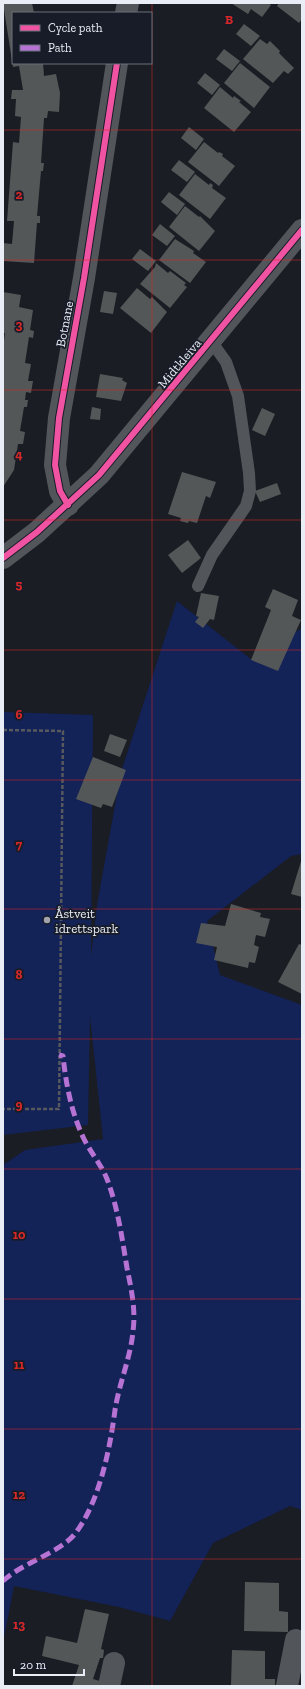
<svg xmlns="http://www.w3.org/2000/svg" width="305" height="1689" viewBox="0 0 305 1689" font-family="'Zilla Slab',serif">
<rect width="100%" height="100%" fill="#1b1d24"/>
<path fill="#132257" d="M 177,601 L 252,660 L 302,628 L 302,854 L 291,856 L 207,921 L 220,975 L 302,1005 L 302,1510 L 290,1506 L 213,1543 L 170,1621 L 119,1607 L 14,1586 L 3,1643 L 3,1165 L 25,1150 L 103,1139 L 90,1016 L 88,1125 L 3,1135 L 3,712 L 93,715 L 91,956 L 97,905 L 121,772 Z"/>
<path fill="#545757" d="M 3,3 L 32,3 L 34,13 L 13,13 L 13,63 L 43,63 L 44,76 L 56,74 L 60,93 L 59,112 L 48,111 L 47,118 L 44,118 L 41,163 L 44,163 L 43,171 L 41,171 L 37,216 L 40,216 L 40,223 L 37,223 L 34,263 L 3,261 L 3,243 L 12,244 L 14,221 L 7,221 L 13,142 L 19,143 L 21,117 L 15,116 L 16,99 L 11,99 L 12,90 L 23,90 L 19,66 L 13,67 Z
M 231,3 L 268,3 L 271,5 L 262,17 L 251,9 L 248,14 Z
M 279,3 L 302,3 L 302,19 L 299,23 L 277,6 Z
M 244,24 L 260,36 L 251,46 L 236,34 Z
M 260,39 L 267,44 L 270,41 L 280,51 L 279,53 L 294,68 L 288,74 L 284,71 L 273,83 L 243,59 Z
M 224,49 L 240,61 L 232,71 L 216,59 Z
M 240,63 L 270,87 L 254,108 L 224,83 Z
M 205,73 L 220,85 L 212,95 L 197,83 Z
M 220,87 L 233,98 L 234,96 L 241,101 L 239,102 L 251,112 L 234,132 L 204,108 Z
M 189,127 L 204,139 L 196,150 L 181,138 Z
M 204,142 L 218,153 L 219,152 L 223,154 L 222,156 L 235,166 L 219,186 L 188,162 Z
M 179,160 L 195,172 L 187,182 L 171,170 Z
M 195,174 L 209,185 L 210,183 L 213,185 L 212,188 L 226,198 L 210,219 L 179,195 Z
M 169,192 L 185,204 L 177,215 L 161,202 Z
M 185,206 L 199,217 L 200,216 L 215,231 L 199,251 L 169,227 Z
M 160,224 L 175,236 L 167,246 L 152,235 Z
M 175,239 L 194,251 L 193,253 L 206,262 L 190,283 L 159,260 Z
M 140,249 L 156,261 L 148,271 L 132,259 Z
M 156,263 L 168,273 L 170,271 L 186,283 L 184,285 L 187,287 L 170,308 L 140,284 L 155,267 Z
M 137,288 L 150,299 L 152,297 L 167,312 L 151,333 L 120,308 Z
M 104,291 L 117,293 L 113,314 L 100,312 Z
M 3,292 L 21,295 L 19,307 L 33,310 L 30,330 L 34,331 L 33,338 L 29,337 L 25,363 L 31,364 L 28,381 L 33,381 L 31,393 L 26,392 L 25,400 L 28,400 L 27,407 L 24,407 L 20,431 L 25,432 L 23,444 L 18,444 L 14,470 L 3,487 L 3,348 L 5,333 L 3,333 Z
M 100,374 L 123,378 L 122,380 L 127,383 L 121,401 L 96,397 Z
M 92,407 L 101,409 L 100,420 L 90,419 Z
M 262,408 L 275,414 L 265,436 L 252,430 Z
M 182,472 L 216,482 L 210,498 L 206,496 L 197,523 L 189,521 L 188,523 L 180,521 L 181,518 L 168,514 Z
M 277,483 L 281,494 L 260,502 L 255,491 Z
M 188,540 L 201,558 L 182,573 L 168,555 Z
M 273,589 L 298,600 L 292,616 L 301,620 L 278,671 L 251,660 L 271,610 L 265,607 Z
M 201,593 L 219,596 L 214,620 L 210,619 L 203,628 L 195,622 L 199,617 L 196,616 Z
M 110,734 L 127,740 L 120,757 L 104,751 Z
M 93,757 L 126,770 L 112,807 L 103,804 L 101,808 L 76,799 Z
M 302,858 L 302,897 L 291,894 Z
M 231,904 L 261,913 L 260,917 L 270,919 L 265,937 L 256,935 L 254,945 L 259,947 L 255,963 L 249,962 L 248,968 L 214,960 L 217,947 L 196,943 L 201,923 L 225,926 Z
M 299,944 L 302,945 L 302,994 L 278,982 Z
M 245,1582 L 279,1583 L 279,1611 L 288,1612 L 288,1632 L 244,1631 Z
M 85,1609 L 109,1614 L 101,1649 L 104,1650 L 103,1658 L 100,1658 L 93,1679 L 103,1682 L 102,1686 L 72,1686 L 79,1665 L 42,1656 L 46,1636 L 77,1643 Z
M 232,1650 L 265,1651 L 265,1679 L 275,1679 L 275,1686 L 231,1686 Z"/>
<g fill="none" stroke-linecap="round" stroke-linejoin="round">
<path stroke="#57595e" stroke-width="2.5" stroke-dasharray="4 2" stroke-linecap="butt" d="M 3,730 L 63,731 L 59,1109 L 3,1109"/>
<path stroke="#52555a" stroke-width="12" d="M 198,586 L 212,555 L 246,506 L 250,491 L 249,473 L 238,396 L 226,362 L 211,341"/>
<path stroke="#52555a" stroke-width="22" d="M 126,13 L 128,3
M 68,505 L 60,491 L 55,465 L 59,418 L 84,278 L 117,63
M 109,1686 L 114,1663
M 287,1686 L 296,1640"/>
<path stroke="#52555a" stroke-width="22" d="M 3,558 L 37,532 L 99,475 L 302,230"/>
<path stroke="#b673d3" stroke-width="5" stroke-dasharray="10 5" stroke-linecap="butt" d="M 3,1581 C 22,1563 57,1554 74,1535 C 99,1504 110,1449 115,1410 C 119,1384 131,1356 133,1331 C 136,1309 131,1288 127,1268 C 122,1238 118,1208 107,1179 C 101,1164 90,1152 83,1137 C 71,1111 66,1084 63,1056 L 59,1055"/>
<g stroke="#171c28" stroke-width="8">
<path id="cycleway" d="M 68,505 L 60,491 L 55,465 L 59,418 L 84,278 L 117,63
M 3,558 L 37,532 L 99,475 L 302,230"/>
</g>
<use href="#cycleway" stroke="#f153a3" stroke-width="6"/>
</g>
<path fill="none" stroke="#d62828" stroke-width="1" stroke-opacity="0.55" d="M 152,3 L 152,1686M 3,130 L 302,130M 3,260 L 302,260M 3,390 L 302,390M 3,520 L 302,520M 3,650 L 302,650M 3,780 L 302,780M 3,909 L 302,909M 3,1039 L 302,1039M 3,1169 L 302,1169M 3,1299 L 302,1299M 3,1429 L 302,1429M 3,1559 L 302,1559"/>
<circle fill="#a1a4ac" stroke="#171c28" stroke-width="1.5" cx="47" cy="920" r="4"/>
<g text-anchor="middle" stroke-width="3.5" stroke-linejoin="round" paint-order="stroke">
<g font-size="13" fill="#e9edf5" stroke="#171c28">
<text transform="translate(64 324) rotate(-79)" y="5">Botnane</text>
<text transform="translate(179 363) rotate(-50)" y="5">Midtkleiva</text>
</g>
<g font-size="13" fill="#e9edf5" stroke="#171c28" text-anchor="start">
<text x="55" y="918">Åstveit<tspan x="55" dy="15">idrettspark</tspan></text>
</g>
</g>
<g font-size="13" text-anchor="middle" font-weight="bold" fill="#d62828" stroke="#171c28" stroke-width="3.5" stroke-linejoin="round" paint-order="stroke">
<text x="229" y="24">B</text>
<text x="19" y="199">2</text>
<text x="19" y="329">3</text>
<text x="19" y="459">4</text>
<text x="19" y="589">5</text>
<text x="19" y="719">6</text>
<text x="19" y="849">7</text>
<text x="19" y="979">8</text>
<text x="19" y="1109">9</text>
<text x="19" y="1239">10</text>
<text x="19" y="1369">11</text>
<text x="19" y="1499">12</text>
<text x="19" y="1629">13</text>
</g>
<rect width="305" height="1689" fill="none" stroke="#e9edf5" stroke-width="8"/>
<rect x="12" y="12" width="140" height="52" fill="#171c28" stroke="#6b707a"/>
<rect x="20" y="25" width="20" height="6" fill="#f153a3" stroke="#6b707a"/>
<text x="48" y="32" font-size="12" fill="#e9edf5">Cycle path</text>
<rect x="20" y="45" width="20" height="6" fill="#b673d3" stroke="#6b707a"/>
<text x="48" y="52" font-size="12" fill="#e9edf5">Path</text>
<path d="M14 1669v6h70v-6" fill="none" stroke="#e9edf5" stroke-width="2"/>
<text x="20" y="1669" font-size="12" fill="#e9edf5" stroke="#171c28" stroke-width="3" paint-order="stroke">20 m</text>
</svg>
